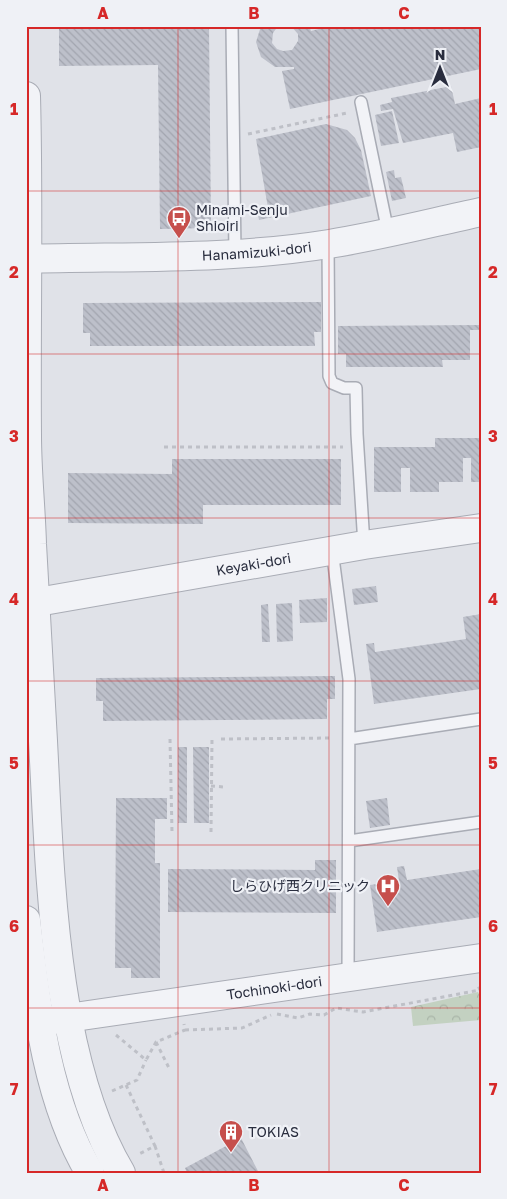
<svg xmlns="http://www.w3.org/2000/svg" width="507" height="1199" viewBox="0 0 507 1199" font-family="'Golos Text','Noto Sans JP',sans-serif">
<defs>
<pattern id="park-crowns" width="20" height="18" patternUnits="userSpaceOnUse" patternTransform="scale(1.25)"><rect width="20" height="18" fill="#c3d1c1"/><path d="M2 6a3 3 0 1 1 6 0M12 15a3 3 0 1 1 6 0" fill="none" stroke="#a8b4a7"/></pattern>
<pattern id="building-back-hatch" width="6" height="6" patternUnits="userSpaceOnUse" patternTransform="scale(1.25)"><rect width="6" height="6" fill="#bdc0ca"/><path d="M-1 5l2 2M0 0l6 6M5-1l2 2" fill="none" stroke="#a2a5af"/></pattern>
</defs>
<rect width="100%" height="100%" fill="#e0e2e8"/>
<path fill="url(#park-crowns)" d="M 478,992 L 481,997 L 481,1020 L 413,1026 L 411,1007 Z"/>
<path fill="url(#building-back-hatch)" d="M 59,26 L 209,26 L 211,228 L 160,229 L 158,65 L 59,66 Z
M 261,26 L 278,26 L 273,33 L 272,43 L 277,49 L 283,51 L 292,50 L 298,41 L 298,34 L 291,26 L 309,26 L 311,31 L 331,26 L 481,26 L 481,69 L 290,109 L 282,71 L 294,69 L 294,67 L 275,67 L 261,57 L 256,42 Z
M 451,86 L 455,104 L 481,98 L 481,147 L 457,152 L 453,133 L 403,143 L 393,109 L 381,111 L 380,105 L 392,102 L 391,98 Z
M 392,111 L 399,143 L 381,146 L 375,115 Z
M 326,124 L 347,130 L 355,138 L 361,150 L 371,196 L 259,220 L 257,210 L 268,208 L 256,139 Z
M 394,170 L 395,178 L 401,177 L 406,198 L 392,201 L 386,172 Z
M 321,302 L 321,332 L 314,332 L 315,346 L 90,346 L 90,333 L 83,333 L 83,303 Z
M 481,325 L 481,330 L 470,330 L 470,360 L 442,360 L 443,367 L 346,367 L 346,354 L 338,354 L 338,326 Z
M 435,438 L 481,438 L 481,482 L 471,482 L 471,458 L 463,458 L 463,482 L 439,482 L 439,492 L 410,492 L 410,468 L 401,468 L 401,492 L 374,492 L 374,447 L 435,447 Z
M 172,459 L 341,459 L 341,505 L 203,505 L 203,524 L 68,523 L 68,473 L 172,474 Z
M 376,586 L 378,602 L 354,605 L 352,589 Z
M 327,598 L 327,622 L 300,623 L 299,600 Z
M 292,603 L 293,641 L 277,642 L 276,604 Z
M 268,604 L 270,642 L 262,642 L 261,605 Z
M 481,614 L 481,689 L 374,704 L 366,644 L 374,643 L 375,652 L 466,639 L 463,617 Z
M 335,676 L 335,699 L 327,699 L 327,719 L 103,721 L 103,701 L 96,701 L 96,678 Z
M 178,747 L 187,747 L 187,823 L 178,823 Z
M 193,747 L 209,747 L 209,823 L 194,823 Z
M 116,798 L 167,798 L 167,819 L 155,819 L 155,863 L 160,863 L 160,978 L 131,978 L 131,968 L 115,968 Z
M 387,798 L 390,825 L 370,828 L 366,801 Z
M 315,860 L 336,860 L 336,913 L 168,912 L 168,869 L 315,870 Z
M 404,866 L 407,880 L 481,869 L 481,917 L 377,932 L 370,885 L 399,881 L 397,867 Z
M 241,1138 L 259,1173 L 187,1173 L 185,1168 Z"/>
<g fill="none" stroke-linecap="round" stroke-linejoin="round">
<g stroke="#a9acb5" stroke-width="14">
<path id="service" d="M 232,26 L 235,254
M 361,102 L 388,232
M 328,244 L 329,376 L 332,383 L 344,388 L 356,388 L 357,434 L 364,545
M 332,550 L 349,679 L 348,978
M 349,739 L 481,719
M 349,841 L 481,822"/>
</g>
<g stroke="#a9acb5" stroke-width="30">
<g id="tertiary">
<path d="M 26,96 C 29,209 26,322 27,435 C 27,472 31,508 32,544 C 36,610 39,675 43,741 C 50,872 53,1059 121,1173"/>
<path id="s1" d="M 26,259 C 127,256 229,260 329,244 C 380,236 430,223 481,212"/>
<path id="s2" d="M 26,604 L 364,545 L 481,528"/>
<path d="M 26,920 C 36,1002 46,1100 90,1173"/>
<path id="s3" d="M 26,1020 L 40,1022 L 481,958"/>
</g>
</g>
<path stroke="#bec0c7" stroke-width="3" stroke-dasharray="4 4" stroke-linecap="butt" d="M 248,134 L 347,113
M 164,447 L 343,447
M 170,739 L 172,832
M 221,739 L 332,738
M 211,786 L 224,787
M 211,832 L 212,739
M 277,1014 L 298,1018 L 310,1014 L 324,1015 L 336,1008 L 363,1012 L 480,990 L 477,983
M 185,1030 L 242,1028 L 271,1015
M 116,1035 L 146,1060 L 156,1042 L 185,1030 L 184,1024
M 156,1042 L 170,1070
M 126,1085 L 155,1146 L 139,1154
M 112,1091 L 137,1080 L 146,1060
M 155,1146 L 164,1173"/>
<use href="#service" stroke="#f2f3f7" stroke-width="11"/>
<use href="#tertiary" stroke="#f2f3f7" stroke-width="28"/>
</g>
<path fill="none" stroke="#d62828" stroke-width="1" stroke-opacity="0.55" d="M 178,26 L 178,1173M 329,26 L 329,1173M 26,191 L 481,191M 26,354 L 481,354M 26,518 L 481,518M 26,681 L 481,681M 26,845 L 481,845M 26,1008 L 481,1008"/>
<defs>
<g id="bus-pin" transform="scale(1.25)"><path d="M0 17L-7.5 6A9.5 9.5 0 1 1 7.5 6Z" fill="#c64f4c" stroke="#eff1f6"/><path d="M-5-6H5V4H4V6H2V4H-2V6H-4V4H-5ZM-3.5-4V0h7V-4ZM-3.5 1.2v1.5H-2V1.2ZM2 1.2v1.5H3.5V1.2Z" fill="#fff"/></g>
<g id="hospital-pin" transform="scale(1.25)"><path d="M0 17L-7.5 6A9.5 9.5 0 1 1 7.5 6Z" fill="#c64f4c" stroke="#eff1f6"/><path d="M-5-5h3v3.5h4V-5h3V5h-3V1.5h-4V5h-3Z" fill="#fff"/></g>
<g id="building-pin" transform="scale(1.25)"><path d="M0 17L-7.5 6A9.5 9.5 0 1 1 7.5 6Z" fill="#c64f4c" stroke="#eff1f6"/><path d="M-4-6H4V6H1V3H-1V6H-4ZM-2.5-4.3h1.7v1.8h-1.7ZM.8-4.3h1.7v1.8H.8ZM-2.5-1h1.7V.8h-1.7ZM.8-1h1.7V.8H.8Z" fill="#fff"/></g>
</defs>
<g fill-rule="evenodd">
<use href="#bus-pin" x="179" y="218"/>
<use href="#hospital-pin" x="388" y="886"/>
<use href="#building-pin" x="231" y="1132"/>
</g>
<g text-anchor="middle" stroke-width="4.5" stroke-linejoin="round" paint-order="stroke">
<g font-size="14" fill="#292d3e" stroke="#eff1f6" text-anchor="start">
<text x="196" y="215">Minami-Senju<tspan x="196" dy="16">Shioiri</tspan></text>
<text x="370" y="891" text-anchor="end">しらひげ西クリニック</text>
<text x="248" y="1137">TOKIAS</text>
</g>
<g font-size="14" fill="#292d3e" stroke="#eff1f6">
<text dy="5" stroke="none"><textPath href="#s1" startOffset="231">Hanamizuki-dori</textPath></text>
<text dy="5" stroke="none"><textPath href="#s2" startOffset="231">Keyaki-dori</textPath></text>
<text dy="5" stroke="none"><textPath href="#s3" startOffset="251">Tochinoki-dori</textPath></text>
</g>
</g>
<rect width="507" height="1199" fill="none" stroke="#eff1f6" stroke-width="55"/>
<g transform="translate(440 68)" stroke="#eff1f6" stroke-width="4" paint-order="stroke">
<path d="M0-4L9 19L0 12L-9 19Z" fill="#292d3e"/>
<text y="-8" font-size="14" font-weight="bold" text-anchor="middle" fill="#292d3e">N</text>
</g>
<rect x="28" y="28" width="452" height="1144" fill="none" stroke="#d62828" stroke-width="2"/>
<g font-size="16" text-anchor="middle" font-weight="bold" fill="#d62828">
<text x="103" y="19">A</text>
<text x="254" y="19">B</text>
<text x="404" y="19">C</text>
<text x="14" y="115">1</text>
<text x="493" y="115">1</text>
<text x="14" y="278">2</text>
<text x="493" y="278">2</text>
<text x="14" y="442">3</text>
<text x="493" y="442">3</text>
<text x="14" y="605">4</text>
<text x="493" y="605">4</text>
<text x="14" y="769">5</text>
<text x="493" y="769">5</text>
<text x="14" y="932">6</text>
<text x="493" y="932">6</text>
<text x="14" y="1095">7</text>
<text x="493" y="1095">7</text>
<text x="103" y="1191">A</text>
<text x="254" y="1191">B</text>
<text x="404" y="1191">C</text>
</g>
</svg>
